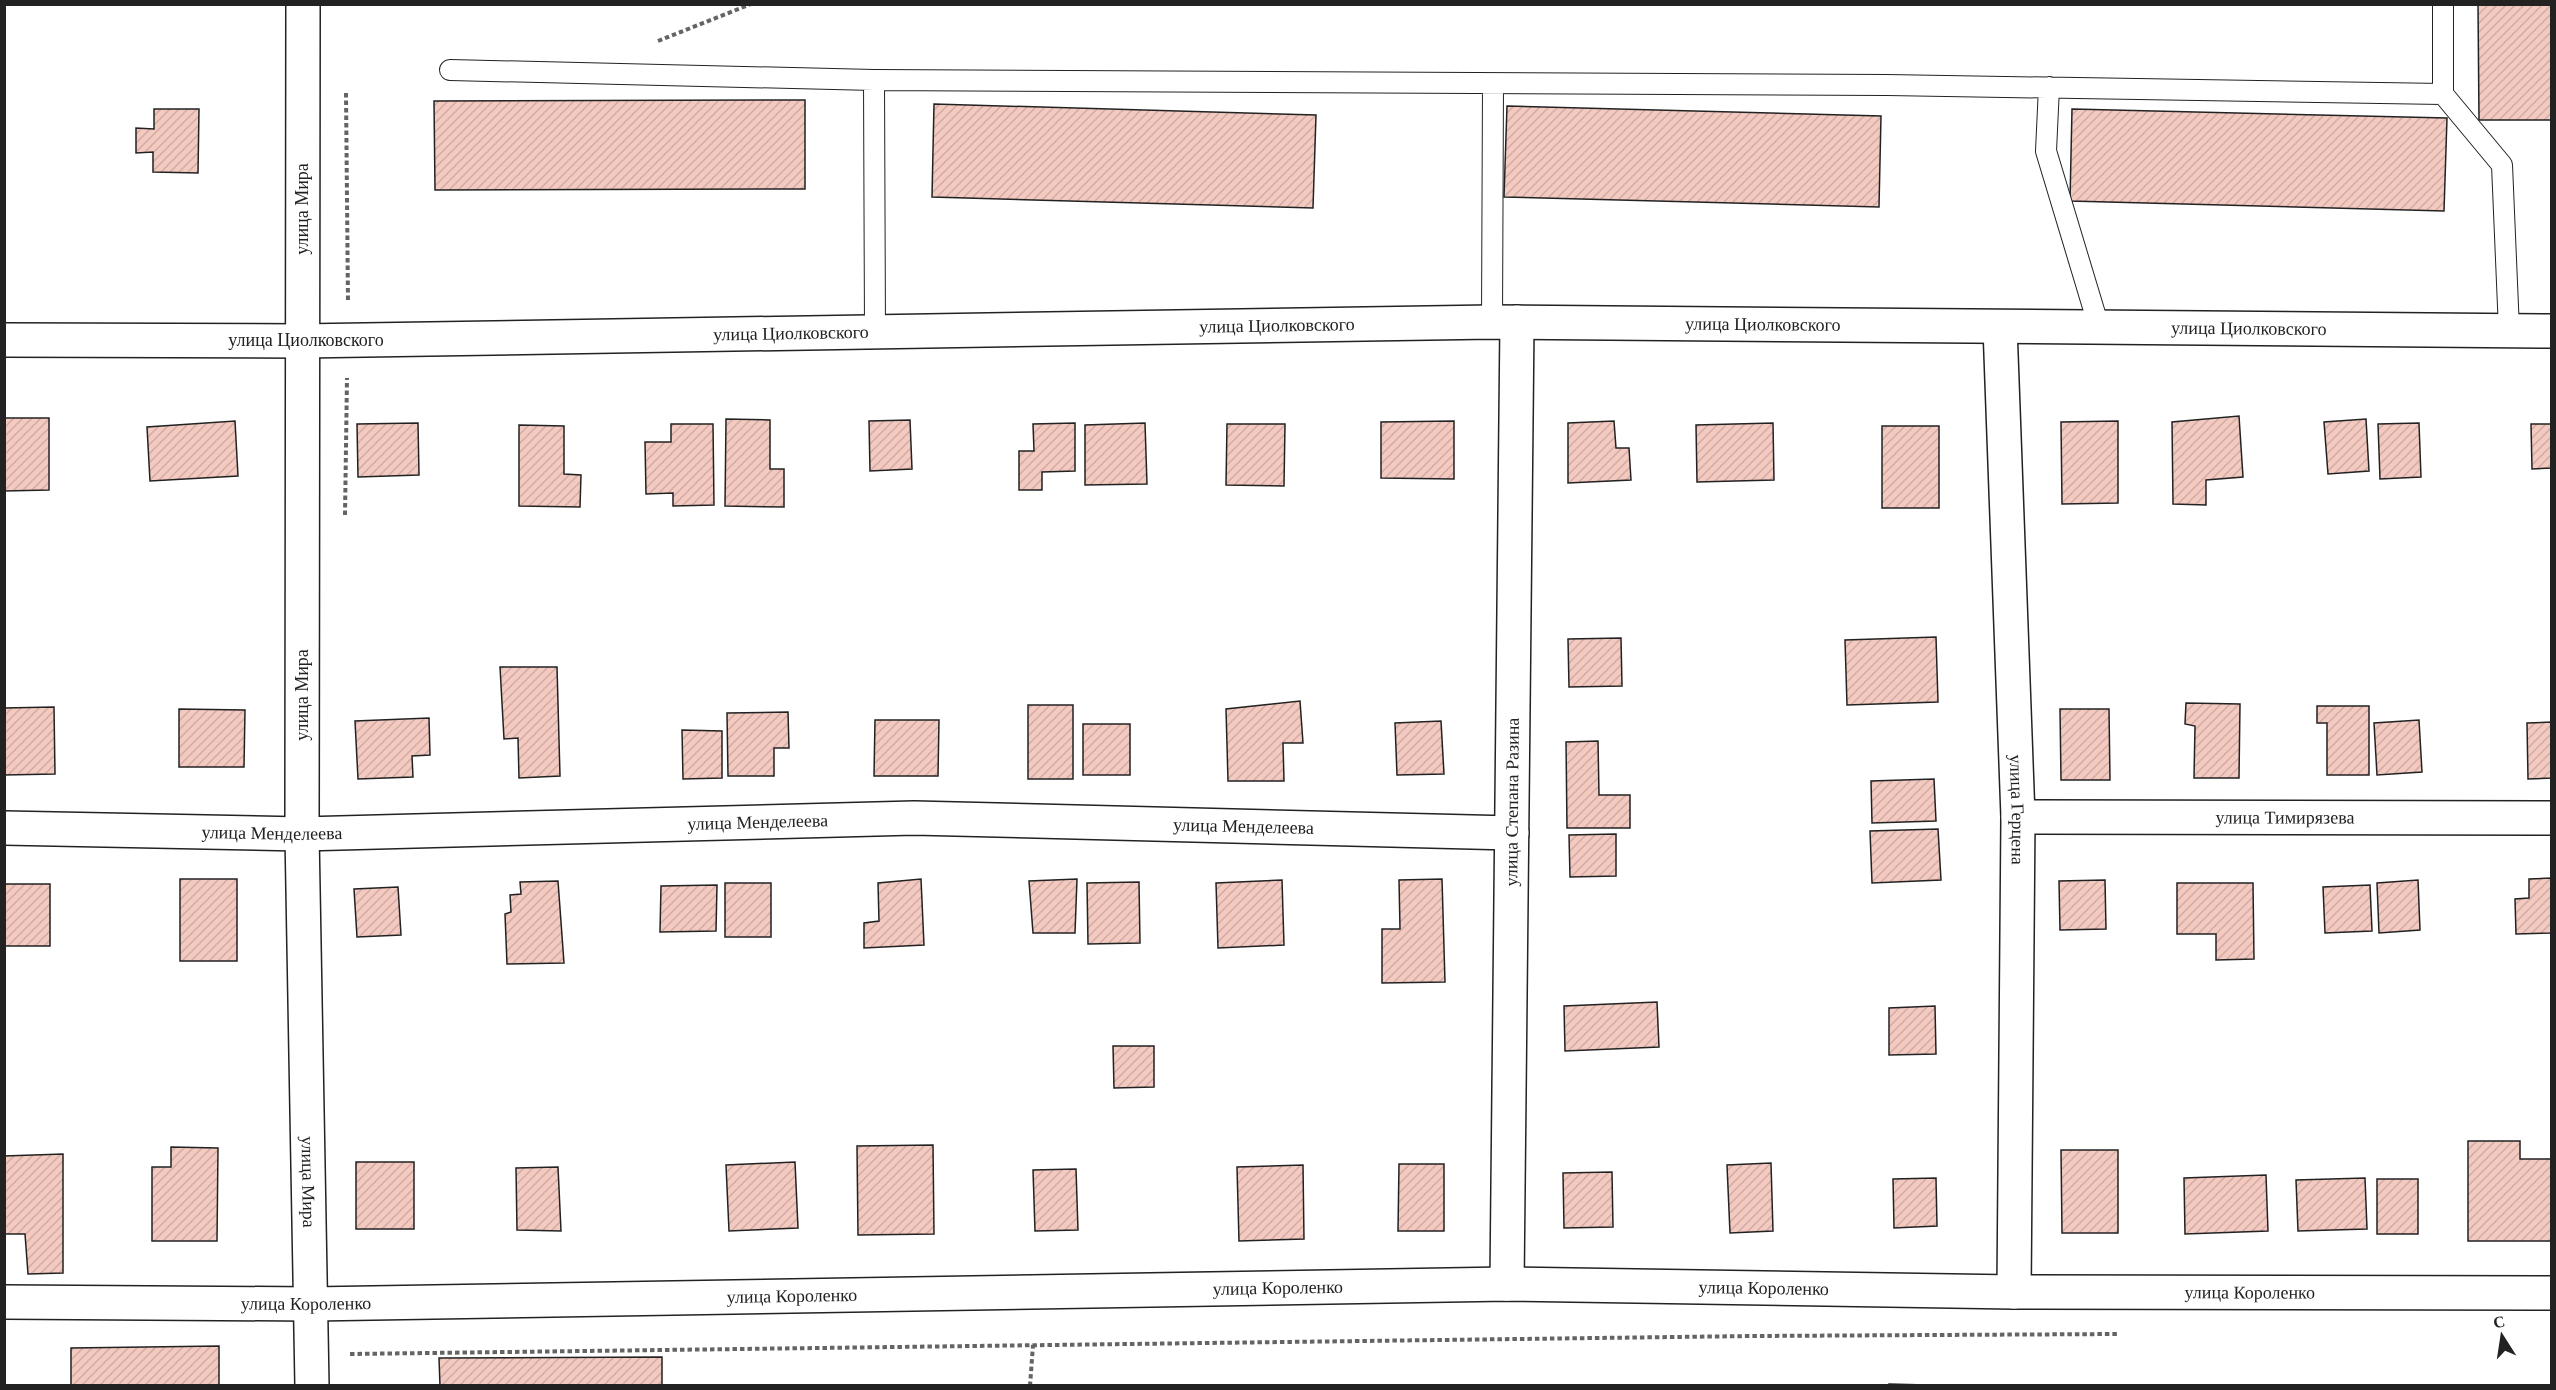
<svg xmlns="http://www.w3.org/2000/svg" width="2556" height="1390" viewBox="0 0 2556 1390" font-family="Georgia,serif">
<defs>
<pattern id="building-hatch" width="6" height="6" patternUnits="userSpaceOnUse" patternTransform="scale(1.5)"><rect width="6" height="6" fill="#f3c9c0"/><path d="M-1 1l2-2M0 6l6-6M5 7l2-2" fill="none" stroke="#d0aca5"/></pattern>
</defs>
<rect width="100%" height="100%" fill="#fff"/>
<path fill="url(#building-hatch)" stroke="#222" stroke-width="1.5" d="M 2478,4 L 2552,4 L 2552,120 L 2479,120 Z
M 805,100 L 805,189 L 435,190 L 434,101 Z
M 934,104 L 1316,115 L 1313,208 L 932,197 Z
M 1507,106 L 1881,116 L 1879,207 L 1504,197 Z
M 154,109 L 199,109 L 198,173 L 153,172 L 153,152 L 136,153 L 136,128 L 154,129 Z
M 2072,109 L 2447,118 L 2444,211 L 2070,201 Z
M 2239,416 L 2243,477 L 2206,480 L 2206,505 L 2173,504 L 2172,422 Z
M 4,418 L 49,418 L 49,490 L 4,491 Z
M 726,419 L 770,420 L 770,469 L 784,469 L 784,507 L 725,506 Z
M 2366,419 L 2369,471 L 2328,474 L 2324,422 Z
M 910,420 L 912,469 L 870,471 L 869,421 Z
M 235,421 L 238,476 L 150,481 L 147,427 Z
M 1454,421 L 1454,479 L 1381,478 L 1381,422 Z
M 1614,421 L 1616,448 L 1629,448 L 1631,480 L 1568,483 L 1568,423 Z
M 2118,421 L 2118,503 L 2062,504 L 2061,422 Z
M 418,423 L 419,475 L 358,477 L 357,424 Z
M 1075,423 L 1075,471 L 1042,472 L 1042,490 L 1019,490 L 1019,451 L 1034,451 L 1033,424 Z
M 1145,423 L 1147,484 L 1085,485 L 1085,425 Z
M 1773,423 L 1774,480 L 1697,482 L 1696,425 Z
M 2419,423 L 2421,477 L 2380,479 L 2378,424 Z
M 671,424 L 713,424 L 714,505 L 673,506 L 673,493 L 646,494 L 645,442 L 671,442 Z
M 1227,424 L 1285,424 L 1284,486 L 1226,485 Z
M 2531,424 L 2552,424 L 2552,468 L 2532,469 Z
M 519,425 L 564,426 L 564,474 L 581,475 L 580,507 L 519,506 Z
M 1882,426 L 1939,426 L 1939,508 L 1882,508 Z
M 1936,637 L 1938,702 L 1847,705 L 1845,640 Z
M 1621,638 L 1622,686 L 1569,687 L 1568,639 Z
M 500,667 L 557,667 L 560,776 L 519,778 L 518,738 L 504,739 Z
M 1300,701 L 1303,743 L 1283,743 L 1284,781 L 1228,781 L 1226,709 Z
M 2186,703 L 2240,704 L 2239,778 L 2194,778 L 2195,726 L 2185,724 Z
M 1028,705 L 1073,705 L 1073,779 L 1028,779 Z
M 2317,706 L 2369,706 L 2369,775 L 2327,775 L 2327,723 L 2317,723 Z
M 54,707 L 55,774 L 4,775 L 4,708 Z
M 179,709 L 245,710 L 244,767 L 179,767 Z
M 2060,709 L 2109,709 L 2110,780 L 2061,780 Z
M 788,712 L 789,748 L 774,748 L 774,776 L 728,776 L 727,713 Z
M 429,718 L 430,755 L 412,756 L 413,777 L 358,779 L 355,721 Z
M 875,720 L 939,720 L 938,776 L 874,776 Z
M 2419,720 L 2422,772 L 2377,775 L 2374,723 Z
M 1441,721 L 1444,774 L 1397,775 L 1395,723 Z
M 2552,722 L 2552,778 L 2528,779 L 2527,723 Z
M 1083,724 L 1130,724 L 1130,775 L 1083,775 Z
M 682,730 L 722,731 L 722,778 L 683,779 Z
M 1598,741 L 1599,795 L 1630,795 L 1630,828 L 1567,828 L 1566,742 Z
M 1934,779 L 1936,821 L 1872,823 L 1871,781 Z
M 1938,829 L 1941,880 L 1872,883 L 1870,831 Z
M 1616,834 L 1616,876 L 1570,877 L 1569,835 Z
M 2552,878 L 2552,933 L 2516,934 L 2515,899 L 2529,898 L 2529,879 Z
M 180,879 L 237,879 L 237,961 L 180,961 Z
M 921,879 L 924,945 L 864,948 L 864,923 L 879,921 L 878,883 Z
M 1077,879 L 1075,933 L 1033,933 L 1029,881 Z
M 1442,879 L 1445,982 L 1382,983 L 1382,929 L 1400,929 L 1399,880 Z
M 1282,880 L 1284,945 L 1218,948 L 1216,883 Z
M 2105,880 L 2106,929 L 2060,930 L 2059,881 Z
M 2418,880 L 2420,930 L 2379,933 L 2377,883 Z
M 558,881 L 564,963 L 507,964 L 505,914 L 511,912 L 510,895 L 521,894 L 520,882 Z
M 1139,882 L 1140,943 L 1088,944 L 1087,883 Z
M 725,883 L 771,883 L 771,937 L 725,937 Z
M 2177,883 L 2253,883 L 2254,959 L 2216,960 L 2216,934 L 2177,934 Z
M 4,884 L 50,884 L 50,946 L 4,946 Z
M 717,885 L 716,931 L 660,932 L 661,886 Z
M 2370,885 L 2372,931 L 2325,933 L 2323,887 Z
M 398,887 L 401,935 L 357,937 L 354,889 Z
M 1657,1002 L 1659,1047 L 1565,1051 L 1564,1006 Z
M 1935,1006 L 1936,1054 L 1889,1055 L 1889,1008 Z
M 1113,1046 L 1154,1046 L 1154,1087 L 1114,1088 Z
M 2468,1141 L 2520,1141 L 2520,1159 L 2552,1159 L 2552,1241 L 2468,1241 Z
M 933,1145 L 934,1234 L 858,1235 L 857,1146 Z
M 171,1147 L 218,1148 L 217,1241 L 152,1241 L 152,1167 L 171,1167 Z
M 2061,1150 L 2118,1150 L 2118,1233 L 2062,1233 Z
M 63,1154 L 63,1273 L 28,1274 L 25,1234 L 4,1234 L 4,1156 Z
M 356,1162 L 414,1162 L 414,1229 L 356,1229 Z
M 795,1162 L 798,1228 L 729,1231 L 726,1165 Z
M 1771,1163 L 1773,1231 L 1730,1233 L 1727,1165 Z
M 1399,1164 L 1444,1164 L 1444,1231 L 1398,1231 Z
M 1303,1165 L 1304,1239 L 1239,1241 L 1237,1167 Z
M 558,1167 L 561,1231 L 517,1230 L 516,1168 Z
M 1076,1169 L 1078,1230 L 1035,1231 L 1033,1170 Z
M 1612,1172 L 1613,1227 L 1564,1228 L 1563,1173 Z
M 2266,1175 L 2268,1231 L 2185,1234 L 2184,1178 Z
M 1936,1178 L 1937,1226 L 1894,1228 L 1893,1179 Z
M 2365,1178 L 2367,1229 L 2298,1231 L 2296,1180 Z
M 2377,1179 L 2418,1179 L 2418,1234 L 2377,1234 Z
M 219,1346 L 219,1386 L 71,1386 L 71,1348 Z
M 662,1357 L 662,1386 L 440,1386 L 439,1358 Z
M 1889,1384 L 1965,1386 L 1889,1386 Z"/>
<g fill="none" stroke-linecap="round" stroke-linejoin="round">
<g stroke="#222" stroke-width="22">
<path id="lane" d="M 450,70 L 874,80 L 1887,85 L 2443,94 L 2443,4
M 874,80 L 875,332
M 2049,87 L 2046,151 L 2099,327
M 2443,94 L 2502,165 L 2509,330
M 1492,322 L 1493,84"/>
</g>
<g stroke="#222" stroke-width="36">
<g id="street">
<path id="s1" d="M 2000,327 L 2018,817 L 2014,1292"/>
<path d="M 4,340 L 301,341"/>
<path id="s2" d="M 2018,817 L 2552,818"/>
<path id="s3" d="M 4,828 L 302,834 L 914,818 L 1512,833"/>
<path id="s4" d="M 1507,1284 L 1517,322"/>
<path id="s5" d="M 4,1302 L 312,1304 L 1507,1284 L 2014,1292 L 2552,1293"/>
</g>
</g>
<g stroke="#222" stroke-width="36">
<g id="secondary">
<path id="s6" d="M 303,4 L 302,834 L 312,1386"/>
<path id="s7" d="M 301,341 L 1492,322 L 2552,331"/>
</g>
</g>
<path stroke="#646464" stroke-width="4" stroke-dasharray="4.5 3" stroke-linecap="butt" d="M 658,41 L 751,4
M 346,93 L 348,302
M 345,515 L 347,378
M 350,1354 L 1752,1336 L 2119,1334
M 1030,1386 L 1033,1345"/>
<use href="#lane" stroke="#fff" stroke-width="20"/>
<use href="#street" stroke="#fff" stroke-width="33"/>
<use href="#secondary" stroke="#fff" stroke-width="33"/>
</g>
<g text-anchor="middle" stroke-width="4.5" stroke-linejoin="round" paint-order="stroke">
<g font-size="18" fill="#222" stroke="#fff">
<text transform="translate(302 209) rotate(-90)" y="6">улица Мира</text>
<text dy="6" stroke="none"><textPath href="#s7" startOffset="976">улица Циолковского</textPath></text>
<text dy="6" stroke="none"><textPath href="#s7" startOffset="1462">улица Циолковского</textPath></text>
<text dy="6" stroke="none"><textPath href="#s7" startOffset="1948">улица Циолковского</textPath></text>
<text dy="6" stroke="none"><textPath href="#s7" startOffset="490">улица Циолковского</textPath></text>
<text x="306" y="346">улица Циолковского</text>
<text transform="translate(302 695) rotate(-90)" y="6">улица Мира</text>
<text dy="6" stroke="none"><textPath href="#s4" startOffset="482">улица Степана Разина</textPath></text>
<text dy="6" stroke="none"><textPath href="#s1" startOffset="483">улица Герцена</textPath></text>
<text dy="6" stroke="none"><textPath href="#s2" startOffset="267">улица Тимирязева</textPath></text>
<text dy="6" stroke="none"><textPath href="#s3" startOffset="754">улица Менделеева</textPath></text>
<text dy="6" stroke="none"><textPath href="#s3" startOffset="1240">улица Менделеева</textPath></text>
<text dy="6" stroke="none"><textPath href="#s3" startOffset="268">улица Менделеева</textPath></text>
<text dy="6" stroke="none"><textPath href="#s6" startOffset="1178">улица Мира</textPath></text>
<text dy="6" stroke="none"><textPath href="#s5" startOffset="1760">улица Короленко</textPath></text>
<text dy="6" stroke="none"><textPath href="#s5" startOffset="1274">улица Короленко</textPath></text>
<text dy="6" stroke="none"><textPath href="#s5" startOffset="2246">улица Короленко</textPath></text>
<text dy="6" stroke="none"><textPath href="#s5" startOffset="788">улица Короленко</textPath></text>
<text dy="6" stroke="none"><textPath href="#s5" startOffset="302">улица Короленко</textPath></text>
</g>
</g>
<rect width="2556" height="1390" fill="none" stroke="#222222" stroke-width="12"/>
<g transform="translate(2502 1336) rotate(348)" stroke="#ffffff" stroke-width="4.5" paint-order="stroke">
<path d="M0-4.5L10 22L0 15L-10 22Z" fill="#222222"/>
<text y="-9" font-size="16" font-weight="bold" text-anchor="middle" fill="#222222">С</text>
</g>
</svg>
